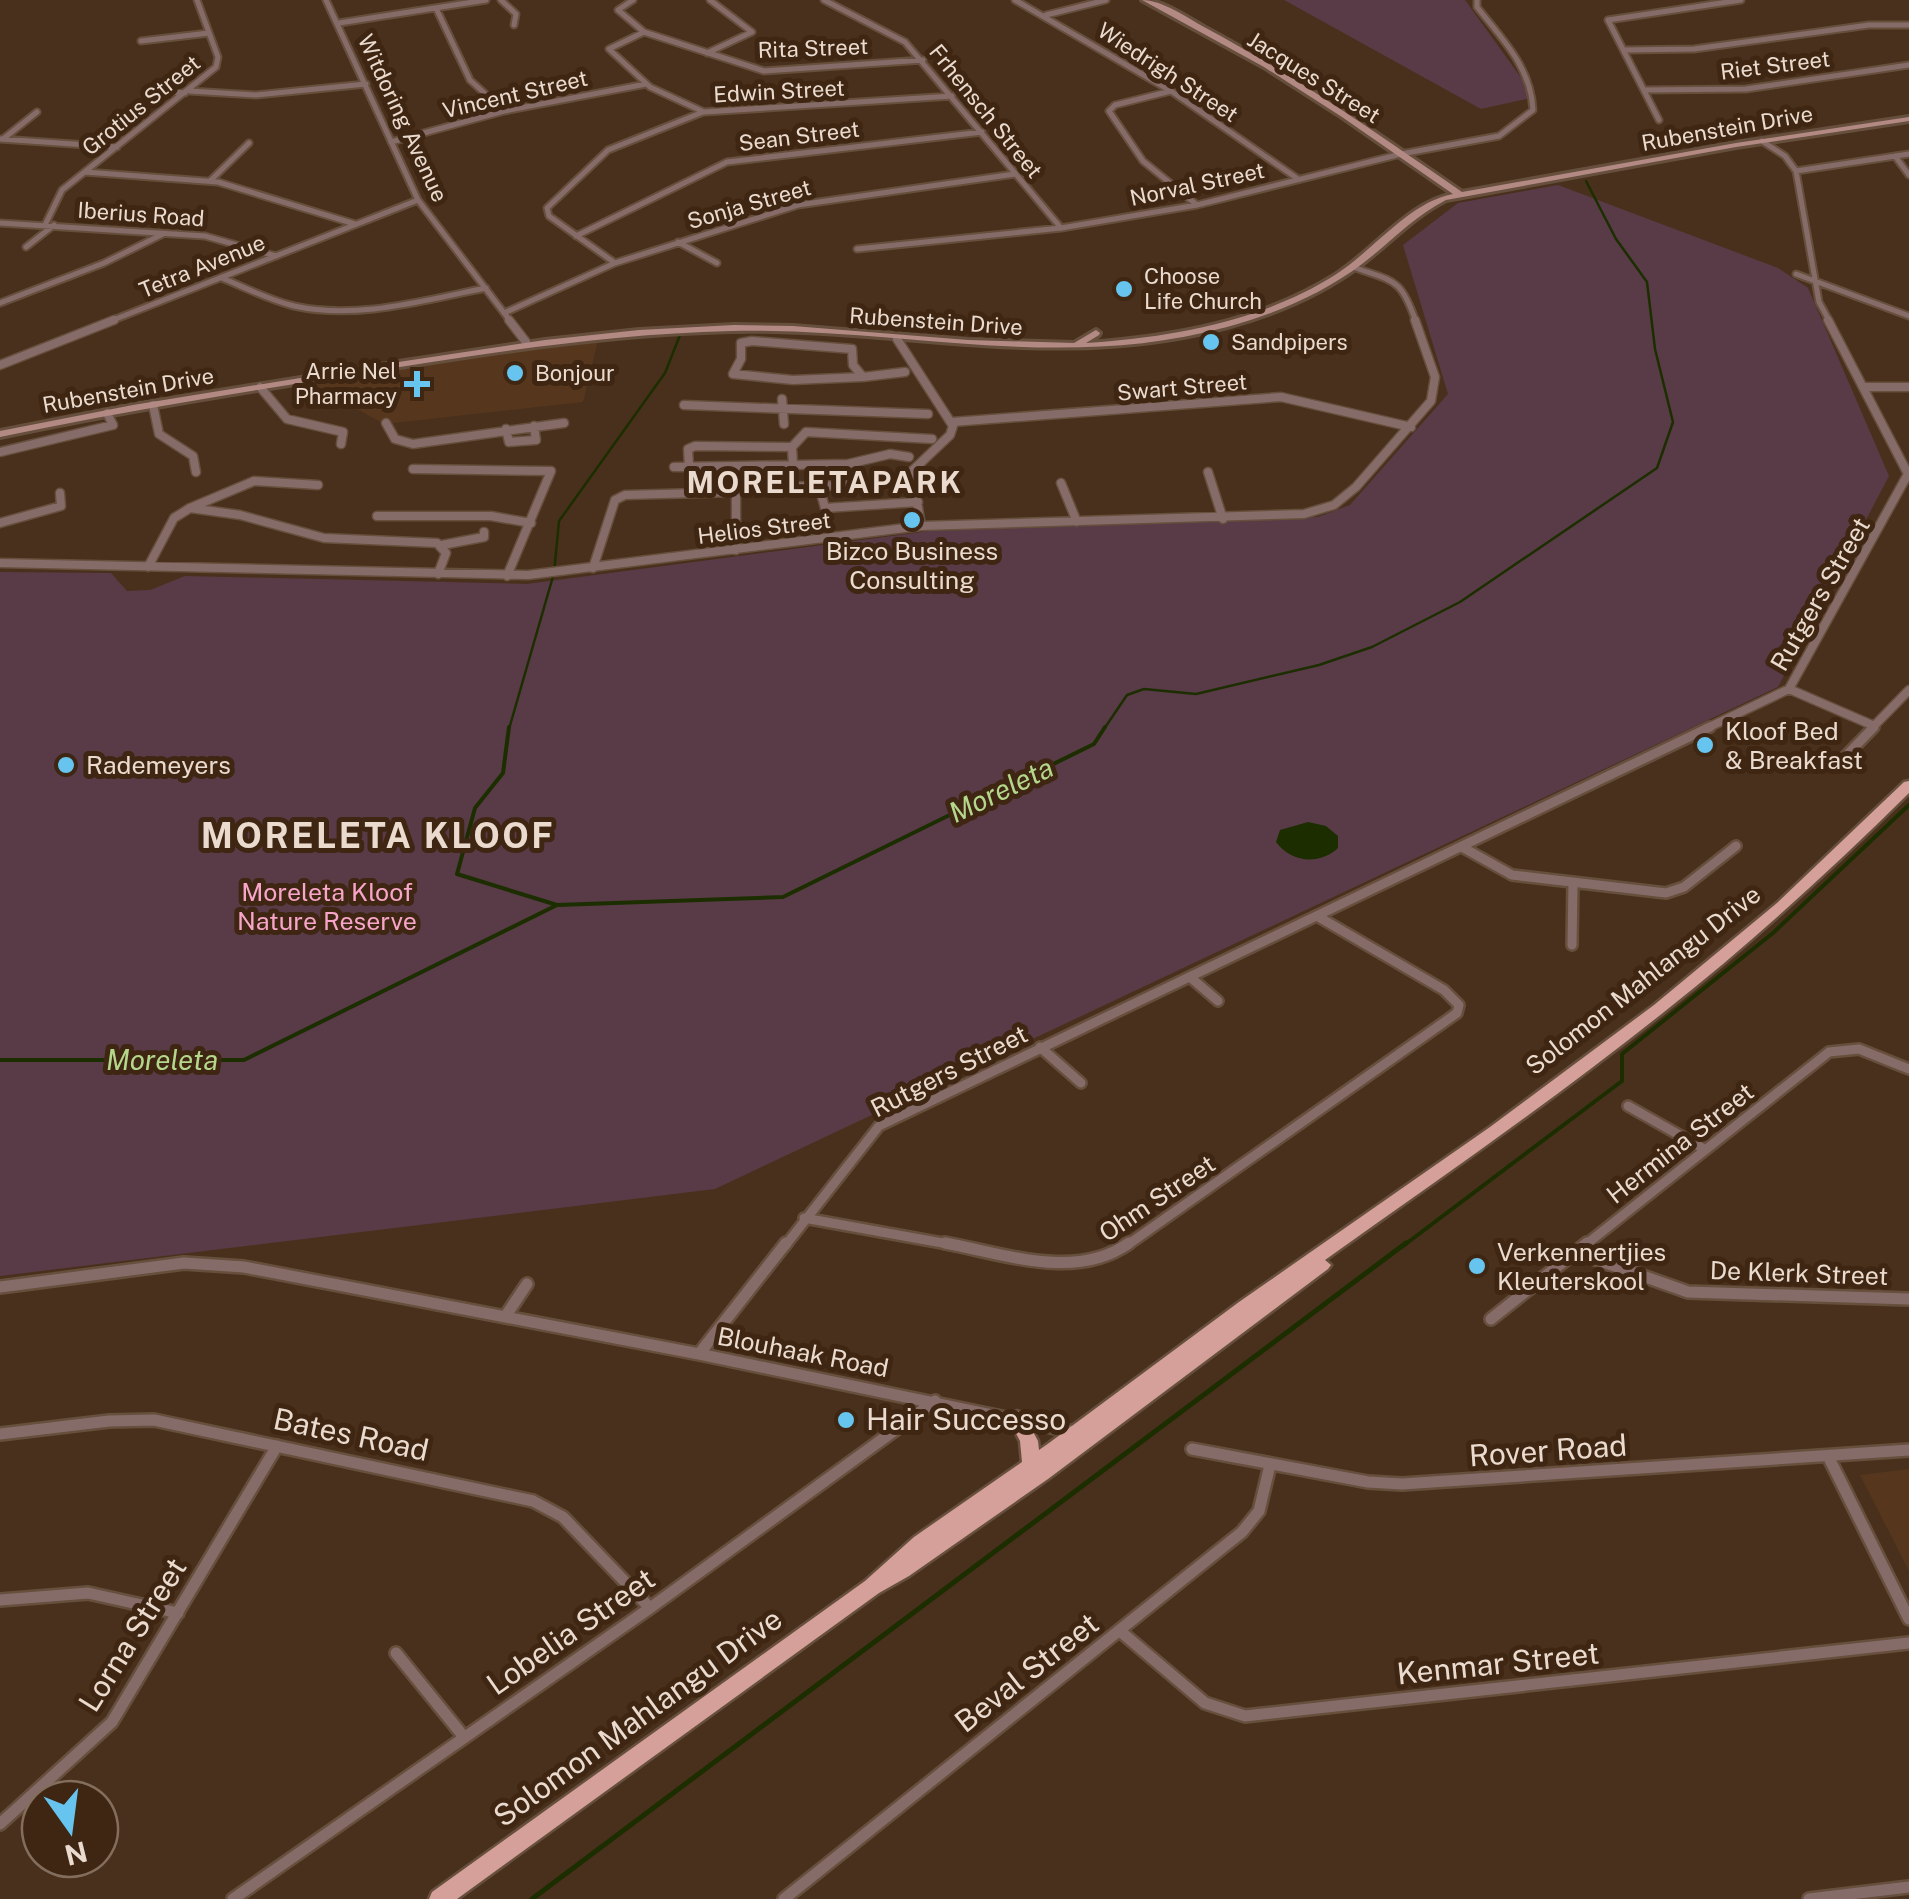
<svg xmlns="http://www.w3.org/2000/svg" width="1909" height="1899" viewBox="0 0 1909 1899" font-family="'Public Sans',sans-serif">
<rect width="100%" height="100%" fill="#49301c"/>
<path fill="#56371d" d="M 598,340 L 583,402 L 384,424 L 310,383 L 525,345 Z
M 1909,1469 L 1909,1571 L 1860,1475 Z"/>
<path fill="#593b47" d="M 1284,0 L 1465,0 L 1535,97 L 1481,109 Z
M 1558,185 L 1778,268 L 1808,288 L 1889,476 L 1778,687 L 715,1189 L 0,1276 L 0,572 L 111,573 L 127,591 L 150,590 L 185,576 L 527,584 L 930,531 L 1318,517 L 1350,505 L 1448,394 L 1403,245 L 1458,203 Z"/>
<path fill="#1c2e00" d="M 1308,822 L 1326,826 L 1338,836 L 1338,848 C 1320,865 1291,863 1276,842 L 1280,830 Z"/>
<g fill="none" stroke-linecap="round" stroke-linejoin="round">
<path stroke="#1c2e00" stroke-width="2.5" d="M 509,729 L 554,573 L 559,521 L 665,373 L 682,330
M 1104,729 L 1127,695 L 1144,689 L 1196,694 L 1319,665 L 1372,647 L 1460,602 L 1657,468 L 1673,422 L 1655,349 L 1647,282 L 1616,239 L 1586,181"/>
<path stroke="#1c2e00" stroke-width="4" d="M 509,727 L 503,773 L 475,808 L 457,874 L 557,905
M 0,1060 L 244,1060 L 557,905 L 783,897 L 1094,744 L 1105,727
M 1403,1246 L 1622,1081 L 1622,1054 L 1773,933 L 1909,805"/>
<path stroke="#1c2e00" stroke-width="5" d="M 532,1899 L 1406,1243"/>
<g stroke="#664f3c" stroke-width="9">
<path id="street-far3" d="M 326,0 L 418,200 L 511,322
M 501,0 L 516,14 L 514,25
M 633,0 L 618,10 L 644,32 L 764,71 L 923,60
M 824,0 L 905,42 L 1061,228
M 1015,0 L 1171,91 L 1298,179
M 436,8 L 470,80 L 504,111
M 1046,15 L 1106,0
M 339,23 L 486,0
M 644,32 L 609,49 L 650,87 L 704,112 L 952,96
M 141,41 L 209,33
M 1624,50 L 1694,49 L 1869,25 L 1909,25
M 707,53 L 752,32 L 710,0
M 147,90 L 185,93
M 1644,90 L 1746,89 L 1909,65
M 189,91 L 256,95 L 366,84
M 1171,91 L 1115,105 L 1109,111 L 1143,161 L 1197,205
M 1659,120 L 1608,20 L 1741,0
M 0,139 L 117,147
M 3,139 L 37,112
M 1762,141 L 1785,156 L 1796,171 L 1819,302 L 1830,322
M 391,142 L 504,111 L 646,84
M 1895,156 L 1909,175
M 1796,171 L 1909,154
M 85,172 L 218,182 L 355,224
M 210,181 L 249,143
M 0,223 L 205,236 L 276,256
M 45,225 L 62,190 L 216,67 L 218,57 L 197,0
M 576,236 L 727,162 L 982,132
M 678,242 L 717,263
M 26,247 L 54,225
M 857,249 L 1061,228 L 1197,205 L 1401,154 L 1499,136 L 1533,110 C 1531,67 1502,39 1477,7 L 1477,0
M 615,263 L 549,216 L 547,208 L 608,150 L 703,112
M 1353,267 C 1395,282 1401,278 1416,322
M 1796,274 L 1909,316
M 222,278 C 246,288 269,300 294,306 C 358,320 424,300 486,288
M 0,303 L 104,263 L 163,234
M 504,313 L 615,263 L 798,205 L 1015,174
M 108,322 L 418,200"/>
</g>
<g stroke="#664f3c" stroke-width="11">
<path id="street-far2" d="M 509,320 L 526,342
M 897,339 L 953,426 L 950,435 L 912,471 L 921,526
M 752,341 L 852,349 L 853,365 L 863,377 L 793,380 L 733,374 L 741,359 L 741,343 Z
M 0,365 L 114,320
M 863,377 L 905,372
M 260,387 L 287,419 L 343,432 L 341,444
M 1863,387 L 1909,387
M 782,399 L 784,424
M 153,405 L 159,434 L 193,456 L 196,472
M 684,405 L 928,414
M 952,422 L 1281,397 L 1411,427
M 386,423 L 395,439 L 413,444 L 564,423
M 506,429 L 509,442 L 536,440 L 534,426
M 0,452 L 113,425 L 107,413
M 793,465 L 792,447 L 806,432 L 932,439
M 674,467 L 848,464 L 890,454 L 909,457
M 689,467 L 688,449 L 695,446 L 792,447
M 413,469 L 551,471 L 507,576
M 1208,472 L 1223,519
M 1061,483 L 1077,522
M 819,486 L 825,508 L 918,502
M 749,488 L 887,484
M 190,508 L 240,515 L 324,538 L 437,543 L 446,553 L 438,574
M 377,516 L 491,516 L 531,523
M 0,523 L 61,506 L 60,493
M 442,545 L 484,537 L 484,532
M 0,563 L 528,575 L 921,526 L 1304,514 L 1334,505 L 1356,487 L 1431,401 L 1435,377 L 1415,320
M 148,567 L 174,518 L 190,508 L 254,481 L 318,485
M 593,568 L 615,500 L 625,495 L 736,492 L 736,550
M 1789,689 L 1872,725
M 1705,729 L 1789,689 L 1908,474 L 1828,320
M 1871,729 L 1909,690"/>
</g>
<g stroke="#664f3c" stroke-width="14">
<path id="street-far1" d="M 1838,764 L 1874,727
M 1462,847 L 1512,875 L 1666,893 L 1684,887 L 1736,846
M 1572,945 L 1573,883
M 1190,977 L 1218,1001
M 1040,1047 L 1081,1083
M 1628,1106 L 1704,1149
M 804,1218 L 959,1246
M 785,1246 L 879,1126 L 1710,727
M 1126,1246 L 1457,1013 L 1459,1005 L 1444,990 L 1317,916
M 1584,1246 L 1829,1052 L 1859,1049 L 1909,1069"/>
</g>
<g stroke="#664f3c" stroke-width="16">
<path id="street" d="M 945,1243 C 1005,1254 1076,1281 1129,1243
M 1575,1252 L 1688,1292 L 1909,1299
M 0,1287 L 184,1263 L 244,1267 L 699,1354 L 1074,1432
M 505,1317 L 527,1284
M 1491,1319 L 1587,1243
M 699,1354 L 786,1243
M 0,1434 L 109,1421 L 154,1420 L 533,1501 L 563,1517 L 650,1608
M 1192,1449 L 1368,1482 L 1402,1484 L 1909,1450
M 1828,1456 L 1909,1619
M 0,1600 L 88,1593 L 178,1613
M 1120,1631 L 1205,1703 L 1245,1716 L 1909,1643
M 396,1653 L 464,1737
M 0,1824 L 112,1722 L 277,1446
M 233,1899 L 650,1608 L 935,1401
M 784,1899 L 1242,1532 L 1259,1511 L 1270,1465
M 1809,1899 L 1909,1887"/>
</g>
<g stroke="#664f3c" stroke-width="6">
<path id="secondary" d="M 1142,0 C 1162,0 1186,17 1204,27 C 1294,75 1378,134 1462,192 L 1736,143 L 1909,117 L 1909,121 L 1736,147 L 1446,200 C 1414,216 1391,242 1362,264 C 1322,294 1275,314 1227,327 C 1059,373 899,327 731,331 C 605,334 481,354 357,374 C 237,393 118,412 0,437 L 0,431 L 133,405 L 405,361 L 545,340 L 639,330 L 734,325 L 793,326 L 968,340 L 1074,343 L 1096,330 L 1100,333 L 1099,335 L 1086,343 C 1172,337 1260,322 1335,275 C 1373,251 1409,202 1453,194 L 1342,117 L 1264,67 Z"/>
</g>
<g stroke="#664f3c" stroke-width="5">
<path id="primary" d="M 1909,781 L 1909,793 C 1831,870 1750,944 1664,1012 C 1555,1099 1439,1179 1325,1260 L 1331,1265 L 1328,1269 L 1048,1479 L 909,1576 L 879,1593 L 457,1899 L 429,1899 L 432,1892 L 865,1581 L 914,1537 L 1022,1462 L 1020,1441 L 1008,1418 L 1011,1413 L 1017,1411 L 1023,1413 L 1038,1441 L 1039,1450 L 1049,1443 L 1239,1302 L 1490,1127 L 1654,1005 L 1777,903 L 1904,782 Z"/>
</g>
<use href="#street-far3" stroke="#866c69" stroke-width="5"/>
<use href="#street-far2" stroke="#866c69" stroke-width="8"/>
<use href="#street-far1" stroke="#866c69" stroke-width="9"/>
<use href="#street" stroke="#866c69" stroke-width="11"/>
<use href="#secondary" fill="#b38984" fill-rule="evenodd"/>
<use href="#primary" fill="#d5a099" fill-rule="evenodd"/>
</g>
<g fill="#66c4ef" stroke="#3e2612" stroke-width="4">
<circle cx="1124" cy="289" r="10"/>
<circle cx="1211" cy="342" r="10"/>
<circle cx="515" cy="373" r="10"/>
<path d="M412 369h10v10h10v10h-10v10h-10v-10h-10v-10h10z"/>
<circle cx="912" cy="520" r="10"/>
<circle cx="1705" cy="745" r="10"/>
<circle cx="66" cy="765" r="10"/>
<circle cx="1477" cy="1266" r="10"/>
<circle cx="846" cy="1420" r="10"/>
</g>
<g text-anchor="middle" stroke-width="10" stroke-linejoin="round" paint-order="stroke">
<g font-size="22" fill="#ebdbcf" stroke="#3e2612">
<text transform="translate(813 48) rotate(-2)" y="8">Rita Street</text>
<text transform="translate(1775 65) rotate(-7)" y="8">Riet Street</text>
<text transform="translate(1168 72) rotate(33)" y="8">Wiedrigh Street</text>
<text transform="translate(1314 77) rotate(32)" y="8">Jacques Street</text>
<text transform="translate(779 91) rotate(-3)" y="8">Edwin Street</text>
<text transform="translate(515 94) rotate(-13)" y="8">Vincent Street</text>
<text transform="translate(141 105) rotate(-39)" y="8">Grotius Street</text>
<text transform="translate(986 111) rotate(51)" y="8">Frhensch Street</text>
<text transform="translate(403 118) rotate(65)" y="8">Witdoring Avenue</text>
<text transform="translate(1727 128) rotate(-10)" y="8">Rubenstein Drive</text>
<text transform="translate(799 136) rotate(-7)" y="8">Sean Street</text>
<text transform="translate(1197 184) rotate(-12)" y="8">Norval Street</text>
<text transform="translate(749 204) rotate(-16)" y="8">Sonja Street</text>
<text transform="translate(141 214) rotate(4)" y="8">Iberius Road</text>
<text transform="translate(202 266) rotate(-22)" y="8">Tetra Avenue</text>
<text transform="translate(936 321) rotate(4)" y="8">Rubenstein Drive</text>
<text transform="translate(1182 387) rotate(-5)" y="8">Swart Street</text>
<text transform="translate(128 390) rotate(-10)" y="8">Rubenstein Drive</text>
<text transform="translate(764 528) rotate(-7)" y="8">Helios Street</text>
</g>
<g font-size="22" fill="#ebdbcf" stroke="#3e2612" text-anchor="start">
<text x="1144" y="284">Choose<tspan x="1144" dy="25">Life Church</tspan></text>
<text x="1231" y="350">Sandpipers</text>
<text x="397" y="379" text-anchor="end">Arrie Nel<tspan x="397" dy="25">Pharmacy</tspan></text>
<text x="535" y="381">Bonjour</text>
</g>
<g font-size="25" fill="#ebdbcf" stroke="#3e2612" text-anchor="start">
<text x="912" y="560" text-anchor="middle">Bizco Business<tspan x="912" dy="29">Consulting</tspan></text>
<text x="1725" y="740">Kloof Bed<tspan x="1725" dy="29">&amp; Breakfast</tspan></text>
<text x="86" y="774">Rademeyers</text>
<text x="1497" y="1261">Verkennertjies<tspan x="1497" dy="29">Kleuterskool</tspan></text>
</g>
<g font-size="25" fill="#ebdbcf" stroke="#3e2612">
<text transform="translate(1820 594) rotate(-60)" y="9">Rutgers Street</text>
<text transform="translate(1643 980) rotate(-38)" y="9">Solomon Mahlangu Drive</text>
<text transform="translate(949 1071) rotate(-27)" y="9">Rutgers Street</text>
<text transform="translate(1680 1143) rotate(-38)" y="9">Hermina Street</text>
<text transform="translate(1157 1198) rotate(-34)" y="9">Ohm Street</text>
<text transform="translate(1799 1273) rotate(2)" y="9">De Klerk Street</text>
<text transform="translate(803 1352) rotate(11)" y="9">Blouhaak Road</text>
</g>
<g font-size="25" fill="#f7a5c8" stroke="#3e2612">
<text x="327" y="901">Moreleta Kloof<tspan x="327" dy="29">Nature Reserve</tspan></text>
</g>
<g font-size="28" font-style="italic" fill="#b5d78c" stroke="#3e2612">
<text transform="translate(1001 790) rotate(-26)" y="10">Moreleta</text>
<text x="162" y="1070">Moreleta</text>
</g>
<g font-size="30" font-weight="bold" letter-spacing="2.5" fill="#ebdbcf" stroke="#3e2612">
<text x="825" y="493">MORELETAPARK</text>
</g>
<g font-size="30" fill="#ebdbcf" stroke="#3e2612" text-anchor="start">
<text x="866" y="1430">Hair Successo</text>
</g>
<g font-size="30" fill="#ebdbcf" stroke="#3e2612">
<text transform="translate(351 1435) rotate(12)" y="10">Bates Road</text>
<text transform="translate(1548 1451) rotate(-4)" y="10">Rover Road</text>
<text transform="translate(571 1632) rotate(-35)" y="10">Lobelia Street</text>
<text transform="translate(133 1635) rotate(-58)" y="10">Lorna Street</text>
<text transform="translate(1498 1664) rotate(-6)" y="10">Kenmar Street</text>
<text transform="translate(1027 1673) rotate(-38)" y="10">Beval Street</text>
<text transform="translate(638 1718) rotate(-36)" y="10">Solomon Mahlangu Drive</text>
</g>
<g font-size="35" font-weight="bold" letter-spacing="2.5" fill="#ebdbcf" stroke="#3e2612">
<text x="378" y="848">MORELETA KLOOF</text>
</g>
</g>
<g transform="translate(70 1829) rotate(166)"><circle r="48" fill="#3e2612" stroke="#836e5e" stroke-width="2.5"/>
<path d="M0-8L18 38L0 25L-18 38Z" fill="#66c4ef"/>
<text y="-15" font-size="28" font-weight="bold" text-anchor="middle" fill="#ebdbcf">N</text>
</g>
</svg>
